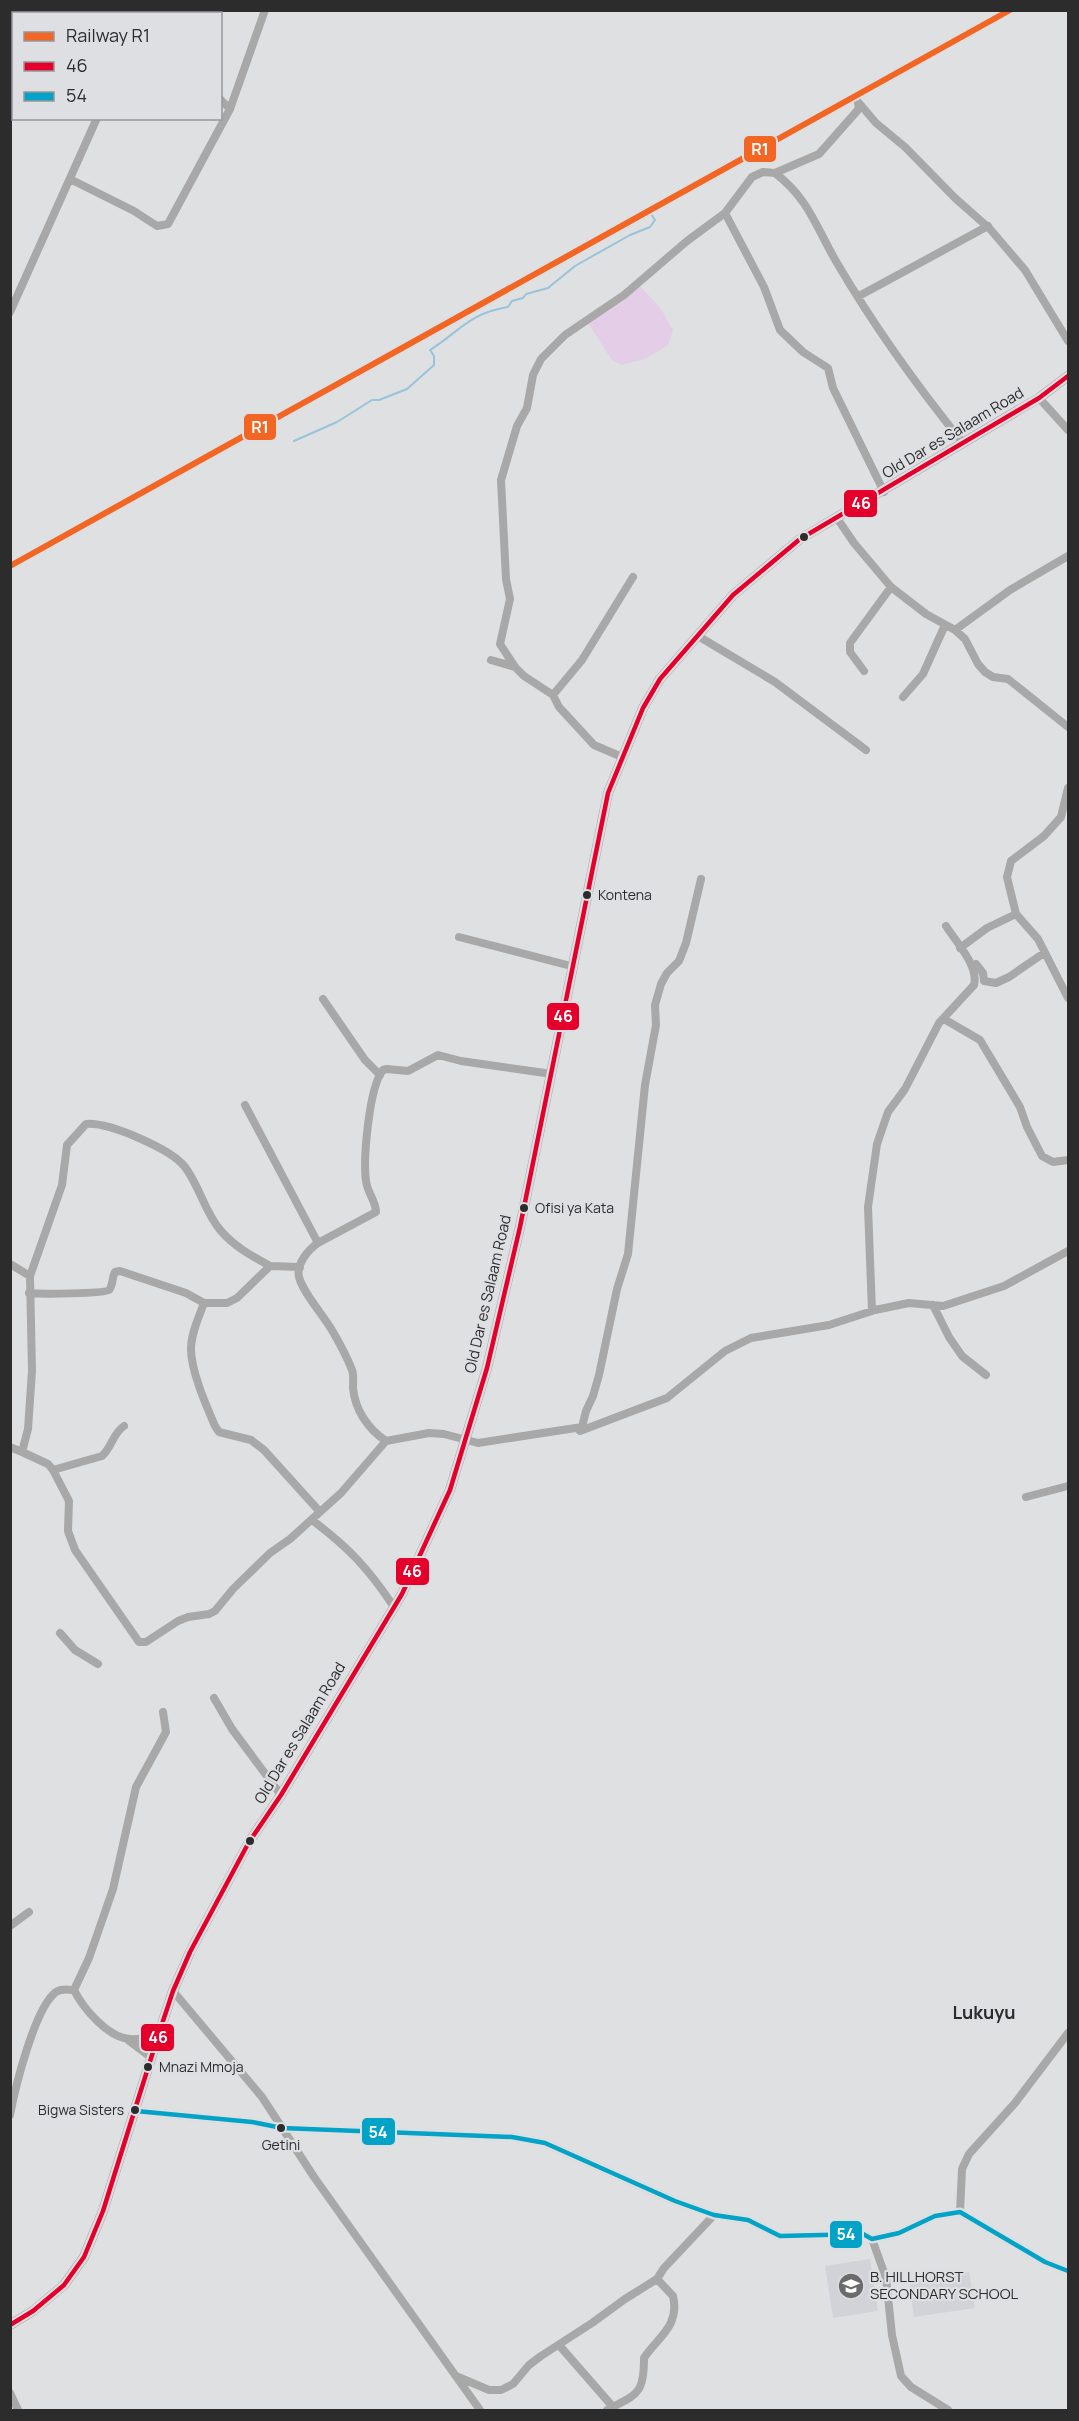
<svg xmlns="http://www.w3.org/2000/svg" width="1079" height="2421" viewBox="0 0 1079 2421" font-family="Manrope,sans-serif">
<rect width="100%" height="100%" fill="#dfe0e1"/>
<path fill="#d2d3d9" d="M 870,2259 L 878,2311 L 833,2318 L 825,2266 Z
M 969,2272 L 975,2308 L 914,2317 L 909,2281 Z"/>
<path fill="#e4cde6" d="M 640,286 L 661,309 L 673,330 L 668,345 L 645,359 L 622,365 L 612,360 L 588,323 Z"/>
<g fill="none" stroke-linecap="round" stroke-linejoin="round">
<path stroke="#98c3da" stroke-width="2" d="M 294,441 L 337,422 L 372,400 L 379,400 L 407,389 L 434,365 L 434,356 L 430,350 C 460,331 470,313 508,307 L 512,301 L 523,298 L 526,294 L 548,288 L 575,266 L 630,235 L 650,227 L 655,220 L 651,214"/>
<path stroke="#a8a8a9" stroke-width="8" d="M 178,14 L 179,10
M 220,99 L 230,109
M 859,103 L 876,123 L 905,147 L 955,198 L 990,229 L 1025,270 L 1068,341
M 775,173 C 809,199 816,227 837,263 C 874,326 917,386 963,443
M 70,179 L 134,211 L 157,226 L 168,224 L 230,109 L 265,10
M 725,213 L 764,287 L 780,330 L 803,352 L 828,368 L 833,388 L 884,492
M 859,296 L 988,226
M 10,312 L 97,118
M 1039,398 L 1068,430
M 837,518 L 854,543 L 891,587 L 926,614 L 955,630 L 965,639 L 978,664 L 985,672 L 993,677 L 1008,679 L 1068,727
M 955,630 L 1010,590 L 1068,556
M 698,636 L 775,682 L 866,750
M 491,660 L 515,667
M 864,671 L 850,652 L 850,643 L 891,587
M 553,695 L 582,660 L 633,577
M 903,697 L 923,674 L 945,625
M 622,757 L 594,745 L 559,707 L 553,695 L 524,676 L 515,667 L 500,644 L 510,599 L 506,579 L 501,480 L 517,426 L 527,408 L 533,375 L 541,359 L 565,335 L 624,295 L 687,241 L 725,213 L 752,177 L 763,172 L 775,173 L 819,154 L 857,111 L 859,108 L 857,99
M 1068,788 L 1061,817 L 1044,836 L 1011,861 L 1007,877 L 1016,914 L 1038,939 L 1068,998
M 459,937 L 571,966
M 960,948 L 987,928 L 1016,914
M 976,964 L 983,973 L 984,981 L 996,983 L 1009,977 L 1044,953
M 323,999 L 365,1060 L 380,1075
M 944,1019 L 980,1040 L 1020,1107 L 1027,1127 L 1042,1156 L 1053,1162 L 1068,1160
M 245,1105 L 318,1243 C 308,1250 296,1264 299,1277 C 303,1293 324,1316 333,1332 C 340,1344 347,1357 352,1370 C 354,1375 353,1382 353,1388 C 355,1410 368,1429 386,1441
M 318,1243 L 376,1212 C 376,1201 367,1192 366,1181 C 363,1159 369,1087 383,1070 L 387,1069 L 408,1071 L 438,1055 L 461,1061 L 552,1074
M 10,1264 L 30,1276
M 270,1266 C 252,1256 235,1247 221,1231 C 205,1213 200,1187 185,1167 C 171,1149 109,1122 86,1124 L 67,1145 L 62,1185 L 30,1276 L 32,1371 L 28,1429 L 22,1452 L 48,1464 L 53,1470 L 69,1501 L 68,1531 L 75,1550 L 139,1642 L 146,1642 L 178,1621 L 188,1617 L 209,1614 L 215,1611 L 233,1589 L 270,1553 L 290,1539 L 341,1493 L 386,1441 L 429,1433 L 444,1434 L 478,1443 L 582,1427 L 580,1431 L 667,1398 L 725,1351 L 751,1338 L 829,1325 L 875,1310 L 909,1303 L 943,1306 L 1004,1286 L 1068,1251
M 29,1293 C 39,1294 104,1294 109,1290 C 113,1286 112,1277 115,1272 L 120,1271 L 186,1293 L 204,1303 L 227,1303 L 237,1298 L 270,1266 L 300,1267
M 204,1303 C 199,1317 191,1333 191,1349 C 191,1371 206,1405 215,1426 L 219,1432 L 251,1440 L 264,1450 L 320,1512
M 933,1305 L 949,1337 L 962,1356 L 986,1375
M 872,1311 L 868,1207 L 877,1144 L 888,1112 L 905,1089 L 939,1023 L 974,985 C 979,966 956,942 946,926
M 582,1427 L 586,1411 L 593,1396 L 599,1375 L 617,1289 L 628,1254 L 645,1085 L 656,1025 L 655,1005 L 661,984 L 667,973 L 679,961 L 686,943 L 701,879
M 10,1447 L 22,1452
M 53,1470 L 102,1456 C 112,1447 113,1433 124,1426
M 1026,1497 L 1068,1486
M 312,1520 C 349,1548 368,1568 394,1607
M 60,1633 L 75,1650 L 98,1664
M 214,1698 L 232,1729 L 281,1795
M 10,1926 L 29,1912
M 74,1990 L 89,1958 L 113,1889 L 136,1787 L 166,1732 L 163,1712
M 74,1990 C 83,2008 108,2038 130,2039 C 139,2040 149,2037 158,2036
M 173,1991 L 262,2097 L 314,2177 L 480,2410
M 128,2040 L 152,2058
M 136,2111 L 252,2122 L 282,2128 L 512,2137 L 545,2143 L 675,2201 L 714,2215 L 748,2220 L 780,2236 L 863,2234 L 872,2239 L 899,2233 L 935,2216 L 960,2212 L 1045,2262 L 1068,2271
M 10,2115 C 15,2088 35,2007 56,1992 C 62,1988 68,1990 74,1990
M 960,2212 L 962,2169 L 969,2154 L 1015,2103 L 1068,2033
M 872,2239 L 886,2278 L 892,2335 L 901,2376 L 911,2387 L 948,2410
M 559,2345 L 613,2407
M 456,2376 L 489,2390 L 501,2390 L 513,2384 L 529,2365 L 541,2356 L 592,2323 L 625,2299 L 657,2279 L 664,2268 L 714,2215
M 10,2393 L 18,2410
M 607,2410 C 637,2394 644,2395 644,2358 C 658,2337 680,2326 673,2296 L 657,2279"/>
<path stroke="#a8a8a9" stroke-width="10" d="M 10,2325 L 33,2311 L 64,2285 L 84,2257 L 103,2211 L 158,2036 L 173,1991 L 190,1952 L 249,1842 L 281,1795 L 402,1594 L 450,1490 L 487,1368 L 520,1227 L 608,793 L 643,708 L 660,679 L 733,595 L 800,539 L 1039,398 L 1068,376"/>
<g stroke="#dedfe2" stroke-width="9">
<path id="bus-1" d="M 10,2325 L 33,2311 L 64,2285 L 84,2257 L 103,2211 L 158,2036 L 173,1991 L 190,1952 L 249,1842 L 281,1795 L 402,1594 L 450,1490 L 487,1368 L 520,1227 L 608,793 L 643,708 L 660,679 L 733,595 L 800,539 L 1039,398 L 1068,376"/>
</g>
<g stroke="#dedfe2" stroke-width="9">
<path id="bus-2" d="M 136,2111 L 252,2122 L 282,2128 L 512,2137 L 545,2143 L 675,2201 L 714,2215 L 748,2220 L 780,2236 L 863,2234 L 872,2239 L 899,2233 L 935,2216 L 960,2212 L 1045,2262 L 1068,2271"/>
</g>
<use href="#bus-1" stroke="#e4002b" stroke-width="4.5"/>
<use href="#bus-2" stroke="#02a3c6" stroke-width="4.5"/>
<g stroke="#dedfe2" stroke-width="10">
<path id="rail-1" d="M 10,566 L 1010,10"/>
</g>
<use href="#rail-1" stroke="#f26522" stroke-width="6"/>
</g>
<defs>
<g id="school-disc" transform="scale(1.35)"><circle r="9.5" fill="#6b6b6c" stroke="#dedfe2"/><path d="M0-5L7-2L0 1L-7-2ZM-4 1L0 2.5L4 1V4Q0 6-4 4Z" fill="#fff"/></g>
</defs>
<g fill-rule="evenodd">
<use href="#school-disc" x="851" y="2286"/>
</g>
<g fill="#2c2c2d" stroke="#dedfe2" stroke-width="2">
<circle cx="804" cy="537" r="5"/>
<circle cx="587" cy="895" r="5"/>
<circle cx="524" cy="1208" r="5"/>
<circle cx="250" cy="1841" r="5"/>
<circle cx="148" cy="2067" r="5"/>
<circle cx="135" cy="2110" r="5"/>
<circle cx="281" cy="2128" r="5"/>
</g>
<g text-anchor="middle" stroke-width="4.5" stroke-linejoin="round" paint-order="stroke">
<g font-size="14" fill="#2c2c2d" stroke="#dedfe2" text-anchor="start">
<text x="598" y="900">Kontena</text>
<text x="535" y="1213">Ofisi ya Kata</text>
<text x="159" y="2072">Mnazi Mmoja</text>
<text x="124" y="2115" text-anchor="end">Bigwa Sisters</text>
<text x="281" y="2150" text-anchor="middle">Getini</text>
</g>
<g font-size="15" fill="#2c2c2d" stroke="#dedfe2">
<text transform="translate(953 433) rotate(-31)" y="5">Old Dar es Salaam Road</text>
<text transform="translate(488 1294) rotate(-77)" y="5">Old Dar es Salaam Road</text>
<text transform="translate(300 1733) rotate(-59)" y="5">Old Dar es Salaam Road</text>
</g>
<g font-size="15" fill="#2c2c2d" stroke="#dedfe2" text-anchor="start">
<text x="870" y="2282">B. HILLHORST<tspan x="870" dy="17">SECONDARY SCHOOL</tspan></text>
</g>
<g font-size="18" font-weight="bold" fill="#2c2c2d" stroke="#dedfe2">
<text x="984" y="2019">Lukuyu</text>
</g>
</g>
<g stroke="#dedfe2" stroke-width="2">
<rect x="743" y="135" width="34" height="28" rx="6" fill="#f26522"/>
<rect x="243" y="413" width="34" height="28" rx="6" fill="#f26522"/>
<rect x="843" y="489" width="35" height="29" rx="6" fill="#e4002b"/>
<rect x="546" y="1002" width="34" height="29" rx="6" fill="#e4002b"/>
<rect x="395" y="1557" width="35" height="29" rx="6" fill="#e4002b"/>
<rect x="140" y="2023" width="35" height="29" rx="6" fill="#e4002b"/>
<rect x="361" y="2117" width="35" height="29" rx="6" fill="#02a3c6"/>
<rect x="829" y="2220" width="34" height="29" rx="6" fill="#02a3c6"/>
</g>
<g font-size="16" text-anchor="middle" font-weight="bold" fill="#fff">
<text x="760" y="155">R1</text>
<text x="260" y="433">R1</text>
<text x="861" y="509">46</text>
<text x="563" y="1022">46</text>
<text x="412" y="1577">46</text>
<text x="158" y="2043">46</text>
<text x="378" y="2138">54</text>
<text x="846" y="2240">54</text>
</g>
<rect width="1079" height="2421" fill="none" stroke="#2c2c2d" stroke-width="24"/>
<rect x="12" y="12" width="210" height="108" fill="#dedfe2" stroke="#97979a" stroke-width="1.5"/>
<rect x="24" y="32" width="30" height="9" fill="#f26522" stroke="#97979a" stroke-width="1.5"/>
<text x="66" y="42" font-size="18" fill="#2c2c2d">Railway R1</text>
<rect x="24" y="62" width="30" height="9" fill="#e4002b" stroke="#97979a" stroke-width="1.5"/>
<text x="66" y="72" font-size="18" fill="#2c2c2d">46</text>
<rect x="24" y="92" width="30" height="9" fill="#02a3c6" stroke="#97979a" stroke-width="1.5"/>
<text x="66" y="102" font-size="18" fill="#2c2c2d">54</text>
</svg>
